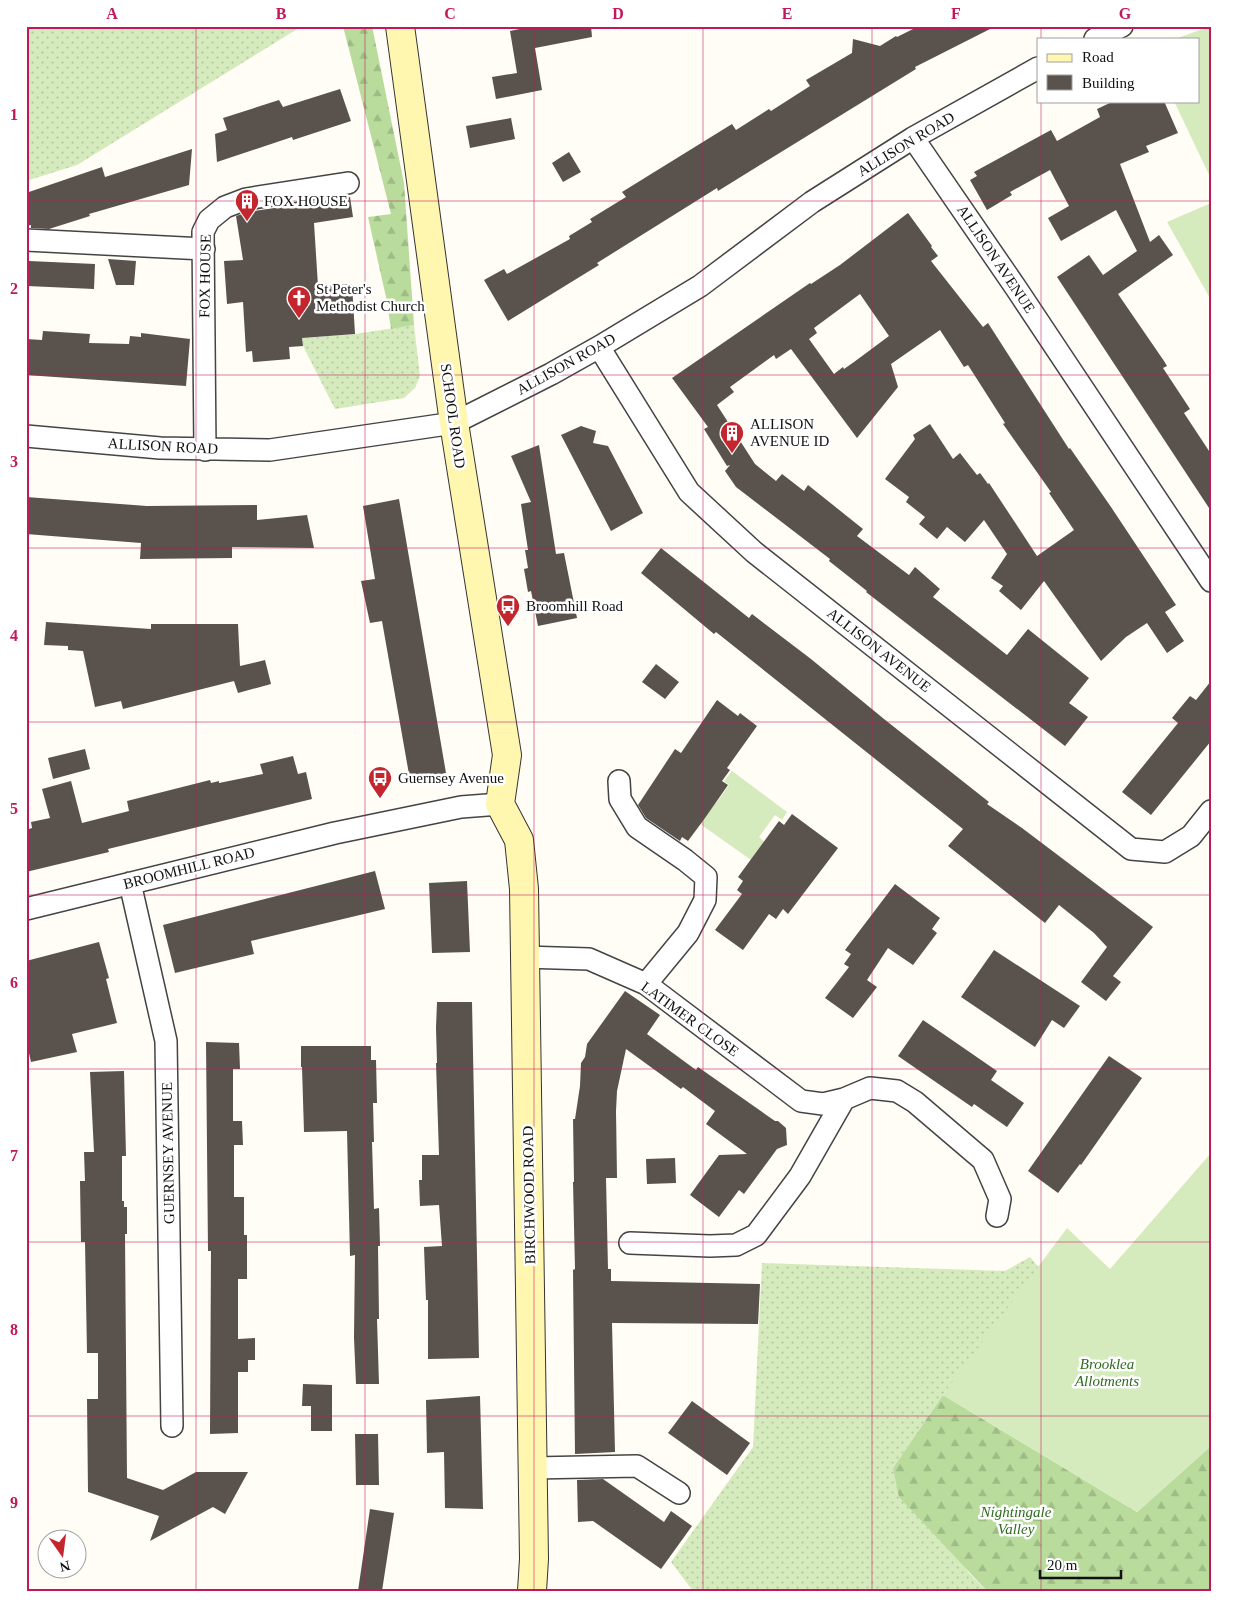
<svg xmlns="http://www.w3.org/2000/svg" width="1237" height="1617" viewBox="0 0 1237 1617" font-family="Georgia,serif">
<defs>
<pattern id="grass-dots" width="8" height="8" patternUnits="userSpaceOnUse" patternTransform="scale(1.25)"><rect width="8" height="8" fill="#d5ebbd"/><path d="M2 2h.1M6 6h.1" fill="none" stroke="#b6c8a1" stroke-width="1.8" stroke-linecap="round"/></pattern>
<pattern id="forest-firs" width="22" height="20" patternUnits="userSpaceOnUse" patternTransform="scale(1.25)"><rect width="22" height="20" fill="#b9dc9c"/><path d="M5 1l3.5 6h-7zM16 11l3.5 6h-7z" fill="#9ebc85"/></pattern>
</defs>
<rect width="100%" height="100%" fill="#fffdf5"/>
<path fill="url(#grass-dots)" d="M 26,26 L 302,26 L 77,165 L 26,181 Z
M 414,325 L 420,376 L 415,388 L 404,398 L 335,409 L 303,346 L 302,338 L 355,334 Z
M 1030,1257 L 1040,1269 L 943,1395 L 893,1468 L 970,1574 L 987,1591 L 693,1591 L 671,1562 L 753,1447 L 762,1263 L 1005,1271 Z"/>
<path fill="url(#forest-firs)" d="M 343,26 L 372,26 L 404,183 L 414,325 L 391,329 L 386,297 L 368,217 L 391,214 Z
M 943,1395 L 1137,1512 L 1211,1446 L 1211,1591 L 987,1591 L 899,1497 L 893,1468 Z"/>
<path fill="#d5ebbd" d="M 1211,26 L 1211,179 L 1174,101 L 1198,101 L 1198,39 L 1175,39 Z
M 1211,203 L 1211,300 L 1167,222 Z
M 732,771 L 787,812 L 782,820 L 775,815 L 759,837 L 765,842 L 751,860 L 696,821 L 711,800 L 716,803 L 729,785 L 724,781 Z
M 1211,1153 L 1211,1446 L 1137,1512 L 943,1395 L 1067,1228 L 1110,1269 Z"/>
<path fill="#5a524d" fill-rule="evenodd" d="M 534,26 L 591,26 L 592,37 L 535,48 L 542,90 L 496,99 L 492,77 L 517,73 L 510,31 Z
M 919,26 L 996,26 L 915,67 L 916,69 L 773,157 L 718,191 L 717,188 L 597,263 L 599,265 L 508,321 L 484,280 L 504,269 L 507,274 L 570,239 L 569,236 L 592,222 L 590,219 L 626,197 L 622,192 L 732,124 L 736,130 L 769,109 L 771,111 L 810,86 L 806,80 L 852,53 L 853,39 L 880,46 L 896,36 L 897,37 Z
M 340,89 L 351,121 L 293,140 L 292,137 L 217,162 L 215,134 L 227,130 L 223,118 L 279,100 L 283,107 Z
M 1114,101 L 1164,101 L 1178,133 L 1146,146 L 1149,152 L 1120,164 L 1150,242 L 1159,235 L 1173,255 L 1118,294 L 1164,361 L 1167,366 L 1163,368 L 1190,409 L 1184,413 L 1211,454 L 1211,511 L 1057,277 L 1089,255 L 1103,275 L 1137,251 L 1116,210 L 1061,241 L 1048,218 L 1069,206 L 1050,170 L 1010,192 L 1012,195 L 987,210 L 970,180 L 977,176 L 974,172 L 1051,130 L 1057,141 L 1100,117 L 1097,109 Z
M 511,118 L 515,139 L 470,148 L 466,126 Z
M 192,149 L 189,185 L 89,214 L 90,216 L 49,229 L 31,228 L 31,225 L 26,226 L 26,193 L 102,167 L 105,177 Z
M 569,152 L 581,172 L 563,182 L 552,163 Z
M 350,197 L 353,217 L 314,223 L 318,286 L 352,284 L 355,334 L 302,338 L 303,346 L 289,347 L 290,359 L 253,362 L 252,351 L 246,352 L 243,302 L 227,304 L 224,261 L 243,260 L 236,216 L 248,212 Z
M 908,213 L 932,246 L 931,247 L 938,256 L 931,261 L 983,327 L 988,323 L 1069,449 L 1070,448 L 1111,507 L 1176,605 L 1165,612 L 1184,641 L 1167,653 L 1147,623 L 1126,637 L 1101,661 L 1044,581 L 1021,610 L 999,591 L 1003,586 L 991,578 L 1007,554 L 984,520 L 965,542 L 947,527 L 937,539 L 919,524 L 925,517 L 906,502 L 909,497 L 885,479 L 915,439 L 913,435 L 930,424 L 953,459 L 960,453 L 977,475 L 980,473 L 988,484 L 989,483 L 1037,556 L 1074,530 L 1049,493 L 1051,492 L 1003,424 L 1005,423 L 968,365 L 964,367 L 940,330 L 891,364 L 898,387 L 857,438 L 791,349 L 776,359 L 774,355 L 730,387 L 734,392 L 717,405 L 755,464 L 776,481 L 782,474 L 804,491 L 808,485 L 863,529 L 857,536 L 909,575 L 915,567 L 940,589 L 933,597 L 1007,655 L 1028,629 L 1089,678 L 1069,703 L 1088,717 L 1065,746 L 866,592 L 867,591 L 829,561 L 830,559 L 736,487 L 725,471 L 730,465 L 727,466 L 704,429 L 708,427 L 672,378 L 810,283 L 811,284 L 840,265 ZM 860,294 L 889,336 L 854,362 L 844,369 L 843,367 L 834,374 L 809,339 L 817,333 L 814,328 Z
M 108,259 L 136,261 L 134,285 L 116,285 Z
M 29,261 L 95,264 L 94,289 L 27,286 Z
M 43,331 L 90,334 L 89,343 L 129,344 L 130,336 L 141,337 L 141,333 L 190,339 L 186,386 L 26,375 L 26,339 L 42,340 Z
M 581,426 L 596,431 L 593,443 L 608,446 L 643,513 L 611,531 L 561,435 Z
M 539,445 L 556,554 L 564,553 L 577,618 L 538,626 L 531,591 L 528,592 L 524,569 L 528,568 L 525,550 L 528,550 L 521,504 L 531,502 L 511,456 Z
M 26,497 L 147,506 L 257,505 L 257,520 L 307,515 L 314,548 L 232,547 L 232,558 L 140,559 L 141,543 L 26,534 Z
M 399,499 L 446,773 L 410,780 L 382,621 L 370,623 L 361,581 L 375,579 L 363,506 Z
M 661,548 L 749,618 L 752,614 L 811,659 L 884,719 L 989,802 L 987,804 L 1022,828 L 1153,927 L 1113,976 L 1121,982 L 1106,1001 L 1081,982 L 1107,947 L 1094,933 L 1059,905 L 1045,923 L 948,846 L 963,829 L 716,632 L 714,634 L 641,573 Z
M 46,622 L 151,629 L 151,624 L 238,624 L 240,666 L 265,660 L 271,684 L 238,693 L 234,681 L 123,709 L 121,701 L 95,707 L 83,651 L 68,650 L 68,646 L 44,645 Z
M 656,664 L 679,682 L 665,699 L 642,682 Z
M 1211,681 L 1211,741 L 1151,815 L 1122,792 L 1178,723 L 1172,718 L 1190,696 L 1196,700 Z
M 717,700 L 738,716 L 740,713 L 757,726 L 727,768 L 730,770 L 722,781 L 728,785 L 705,818 L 688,841 L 682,837 L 680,841 L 646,818 L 638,805 L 675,749 L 681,753 Z
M 85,749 L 90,769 L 53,779 L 48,758 Z
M 293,756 L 298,774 L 306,772 L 312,799 L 108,849 L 109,852 L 26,872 L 26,830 L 32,828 L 31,822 L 50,818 L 42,789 L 71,781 L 82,823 L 129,811 L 127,801 L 210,780 L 211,783 L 219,781 L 219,783 L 263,774 L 260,764 Z
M 792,814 L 838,848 L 788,914 L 783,909 L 776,919 L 769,914 L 743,950 L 715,930 L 742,894 L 737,890 L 743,881 L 738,877 L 779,821 L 784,825 Z
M 375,871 L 385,909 L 251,941 L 254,954 L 175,973 L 163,925 Z
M 467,881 L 470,952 L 432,953 L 429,883 Z
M 895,884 L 940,918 L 932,929 L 937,933 L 913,965 L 888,948 L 867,980 L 877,987 L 853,1018 L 825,998 L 849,967 L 844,964 L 851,954 L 845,950 Z
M 99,942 L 109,978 L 106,979 L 117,1023 L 72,1034 L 77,1052 L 31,1062 L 26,1040 L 26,961 Z
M 994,950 L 1080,1006 L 1064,1028 L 1052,1020 L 1035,1047 L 961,997 Z
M 625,991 L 660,1015 L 647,1034 L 696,1070 L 698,1067 L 775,1121 L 778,1121 L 786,1128 L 787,1145 L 777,1149 L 744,1194 L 739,1190 L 719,1217 L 690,1195 L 719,1155 L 747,1154 L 706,1124 L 715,1111 L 683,1087 L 681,1089 L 626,1049 L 617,1091 L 616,1111 L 617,1178 L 606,1178 L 608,1269 L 611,1269 L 611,1281 L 760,1284 L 758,1324 L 612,1323 L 615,1452 L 575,1454 L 573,1270 L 575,1269 L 573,1182 L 574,1182 L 573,1119 L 575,1119 L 580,1086 L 581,1063 L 585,1057 L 587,1044 Z
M 437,1002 L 472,1002 L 479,1358 L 428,1359 L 428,1300 L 426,1300 L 424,1247 L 442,1246 L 439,1205 L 420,1206 L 419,1180 L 422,1180 L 422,1155 L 439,1155 L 436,1063 L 437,1063 L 436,1028 Z
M 923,1020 L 997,1071 L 991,1080 L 1024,1103 L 1007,1127 L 974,1104 L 972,1107 L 898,1056 Z
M 206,1042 L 239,1043 L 240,1069 L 233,1069 L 233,1121 L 242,1121 L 243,1145 L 234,1145 L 234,1197 L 244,1197 L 244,1235 L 247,1235 L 247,1279 L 238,1279 L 238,1339 L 255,1338 L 255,1360 L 248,1360 L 248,1372 L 238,1372 L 238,1433 L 210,1434 L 211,1251 L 208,1251 Z
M 301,1046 L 371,1046 L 371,1060 L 376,1060 L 377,1103 L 373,1103 L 374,1142 L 372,1142 L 374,1209 L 379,1208 L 380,1246 L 378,1246 L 379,1319 L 377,1319 L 379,1384 L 356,1384 L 354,1338 L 355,1255 L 350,1256 L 347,1131 L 304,1132 L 302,1067 L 301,1067 Z
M 1109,1056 L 1142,1078 L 1081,1165 L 1080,1164 L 1058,1193 L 1028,1171 Z
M 124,1071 L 126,1156 L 122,1156 L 122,1201 L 124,1201 L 124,1207 L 127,1207 L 127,1234 L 125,1234 L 127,1478 L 163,1490 L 196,1472 L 248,1472 L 225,1514 L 213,1507 L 150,1541 L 159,1516 L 88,1492 L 87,1399 L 98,1399 L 98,1353 L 87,1353 L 85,1242 L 81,1242 L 80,1181 L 85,1181 L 84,1152 L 94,1152 L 90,1072 Z
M 675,1158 L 676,1183 L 647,1184 L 646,1159 Z
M 303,1384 L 332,1385 L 332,1431 L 311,1431 L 311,1406 L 302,1406 Z
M 480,1396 L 483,1509 L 445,1508 L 444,1452 L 427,1453 L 426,1400 Z
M 692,1401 L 750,1443 L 727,1475 L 668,1433 Z
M 355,1434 L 378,1434 L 379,1485 L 356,1485 Z
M 603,1479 L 664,1522 L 671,1511 L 692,1526 L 661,1569 L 593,1521 L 578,1522 L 577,1480 Z
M 370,1509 L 394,1513 L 382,1591 L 358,1591 Z"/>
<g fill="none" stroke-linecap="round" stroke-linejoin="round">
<g stroke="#444" stroke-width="24">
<path id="street" d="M 1095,39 L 1122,26
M 913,138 L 1016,288 L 1211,581
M 26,240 L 204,249
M 599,347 L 689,492 L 754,552 L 1131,849 L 1165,852 L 1191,836 L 1211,811
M 26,436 L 160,448 L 270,450 L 454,423 L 551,374 L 599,347 L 700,286 L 812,202 L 913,138 L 1038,68
M 205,450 L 203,232 L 209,220 L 225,207 L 246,199 L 348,183
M 619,781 L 620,799 L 637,827 L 685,860 L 706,877 L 705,900 L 688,933 L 646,984
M 130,883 L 166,1041 L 172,1426
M 26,909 L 335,833 L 461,807 L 500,804
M 524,957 L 589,959 L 646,984 L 801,1101 L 823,1104 L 844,1099 L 870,1088 L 897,1091 L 915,1102 L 983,1160 L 1000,1199 L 997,1216
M 630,1243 L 710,1246 L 736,1245 L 756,1235 L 800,1176 L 844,1099
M 532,1468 L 637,1466 L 679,1493"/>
</g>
<g stroke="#333" stroke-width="30">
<path id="secondary" d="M 400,26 L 454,423 L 507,755 L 500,804 L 519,840 L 524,889 L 534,1559 L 532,1591"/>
</g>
<use href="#street" stroke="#fff" stroke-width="21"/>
<use href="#secondary" stroke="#fff6b0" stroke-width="28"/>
</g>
<path fill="none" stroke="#c2185b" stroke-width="1" stroke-opacity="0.55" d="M 196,26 L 196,1591M 365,26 L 365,1591M 534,26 L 534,1591M 703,26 L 703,1591M 872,26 L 872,1591M 1041,26 L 1041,39M 1041,101 L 1041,1591M 26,201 L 1211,201M 26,375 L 1211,375M 26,548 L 1211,548M 26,722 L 1211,722M 26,895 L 1211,895M 26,1069 L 1211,1069M 26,1242 L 1211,1242M 26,1416 L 1211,1416"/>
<defs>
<g id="building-pin" transform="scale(1.25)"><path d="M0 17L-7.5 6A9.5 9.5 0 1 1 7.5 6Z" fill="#c4262e" stroke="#fff"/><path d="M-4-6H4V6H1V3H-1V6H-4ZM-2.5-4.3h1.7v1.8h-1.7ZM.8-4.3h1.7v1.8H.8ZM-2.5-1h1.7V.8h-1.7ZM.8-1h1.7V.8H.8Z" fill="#fff"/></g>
<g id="church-pin" transform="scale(1.25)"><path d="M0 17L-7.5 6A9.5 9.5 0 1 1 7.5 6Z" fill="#c4262e" stroke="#fff"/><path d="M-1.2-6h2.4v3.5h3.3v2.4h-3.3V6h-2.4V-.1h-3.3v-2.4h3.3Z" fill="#fff"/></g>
<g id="bus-pin" transform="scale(1.25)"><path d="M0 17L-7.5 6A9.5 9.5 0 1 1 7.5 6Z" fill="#c4262e" stroke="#fff"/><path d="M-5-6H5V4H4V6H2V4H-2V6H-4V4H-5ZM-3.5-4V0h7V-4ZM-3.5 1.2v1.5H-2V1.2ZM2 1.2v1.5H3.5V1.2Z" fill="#fff"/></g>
</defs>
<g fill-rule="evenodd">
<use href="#building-pin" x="247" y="201"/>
<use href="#church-pin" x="299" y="298"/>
<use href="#building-pin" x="732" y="433"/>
<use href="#bus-pin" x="508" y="606"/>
<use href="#bus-pin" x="380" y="778"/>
</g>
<g text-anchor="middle" stroke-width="5" stroke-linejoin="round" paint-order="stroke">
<g font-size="15" fill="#111" stroke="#fff">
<text transform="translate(906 144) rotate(-31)" y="5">ALLISON ROAD</text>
<text transform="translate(996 259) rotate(56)" y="5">ALLISON AVENUE</text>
<text transform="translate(205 276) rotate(-89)" y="5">FOX HOUSE</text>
<text transform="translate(566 364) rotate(-29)" y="5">ALLISON ROAD</text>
<text transform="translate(453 416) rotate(82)" y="5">SCHOOL ROAD</text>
<text transform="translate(163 446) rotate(3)" y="5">ALLISON ROAD</text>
<text transform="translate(879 650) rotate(38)" y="5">ALLISON AVENUE</text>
<text transform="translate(189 868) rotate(-14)" y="5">BROOMHILL ROAD</text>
<text transform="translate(690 1019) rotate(36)" y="5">LATIMER CLOSE</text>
<text transform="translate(168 1153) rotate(-91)" y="5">GUERNSEY AVENUE</text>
<text transform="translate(529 1195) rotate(-91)" y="5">BIRCHWOOD ROAD</text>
</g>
<g font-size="15" fill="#111" stroke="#fff" text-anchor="start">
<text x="264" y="206">FOX HOUSE</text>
<text x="316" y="294">St Peter's<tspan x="316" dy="17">Methodist Church</tspan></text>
<text x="750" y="429">ALLISON<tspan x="750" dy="17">AVENUE ID</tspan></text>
<text x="526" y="611">Broomhill Road</text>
<text x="398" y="783">Guernsey Avenue</text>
</g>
<g font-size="15" font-style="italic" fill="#2f6b1f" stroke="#fff">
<text x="1107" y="1369">Brooklea<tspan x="1107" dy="17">Allotments</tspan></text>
<text x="1016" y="1517">Nightingale<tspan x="1016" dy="17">Valley</tspan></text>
</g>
</g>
<rect width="1237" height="1617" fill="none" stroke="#ffffff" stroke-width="55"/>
<rect x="1037" y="38" width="162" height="65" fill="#ffffff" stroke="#a0a0a0"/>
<rect x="1047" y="54" width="25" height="8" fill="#fff6b0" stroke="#a0a0a0"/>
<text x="1082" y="62" font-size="15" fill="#111111">Road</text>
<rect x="1047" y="75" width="25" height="15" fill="#5a524d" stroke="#a0a0a0"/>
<text x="1082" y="88" font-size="15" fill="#111111">Building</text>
<g transform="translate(62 1554) rotate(166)"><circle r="24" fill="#ffffff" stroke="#a0a0a0"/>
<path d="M0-4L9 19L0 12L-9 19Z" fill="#c4262e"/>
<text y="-8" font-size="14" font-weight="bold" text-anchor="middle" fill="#111111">N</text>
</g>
<path d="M1040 1570v8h81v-8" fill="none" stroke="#111111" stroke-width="2.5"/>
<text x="1047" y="1570" font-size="15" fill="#111111" stroke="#ffffff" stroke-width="4" paint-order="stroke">20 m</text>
<rect x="28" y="28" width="1182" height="1562" fill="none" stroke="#c2185b" stroke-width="2"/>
<g font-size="16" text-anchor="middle" font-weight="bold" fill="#c2185b">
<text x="112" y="19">A</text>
<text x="281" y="19">B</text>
<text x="450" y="19">C</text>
<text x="618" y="19">D</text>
<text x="787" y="19">E</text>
<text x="956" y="19">F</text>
<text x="1125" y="19">G</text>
<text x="14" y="120">1</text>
<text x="14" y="294">2</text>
<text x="14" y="467">3</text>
<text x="14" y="641">4</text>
<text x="14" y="814">5</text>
<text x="14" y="988">6</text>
<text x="14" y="1161">7</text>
<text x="14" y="1335">8</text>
<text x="14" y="1508">9</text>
</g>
</svg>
